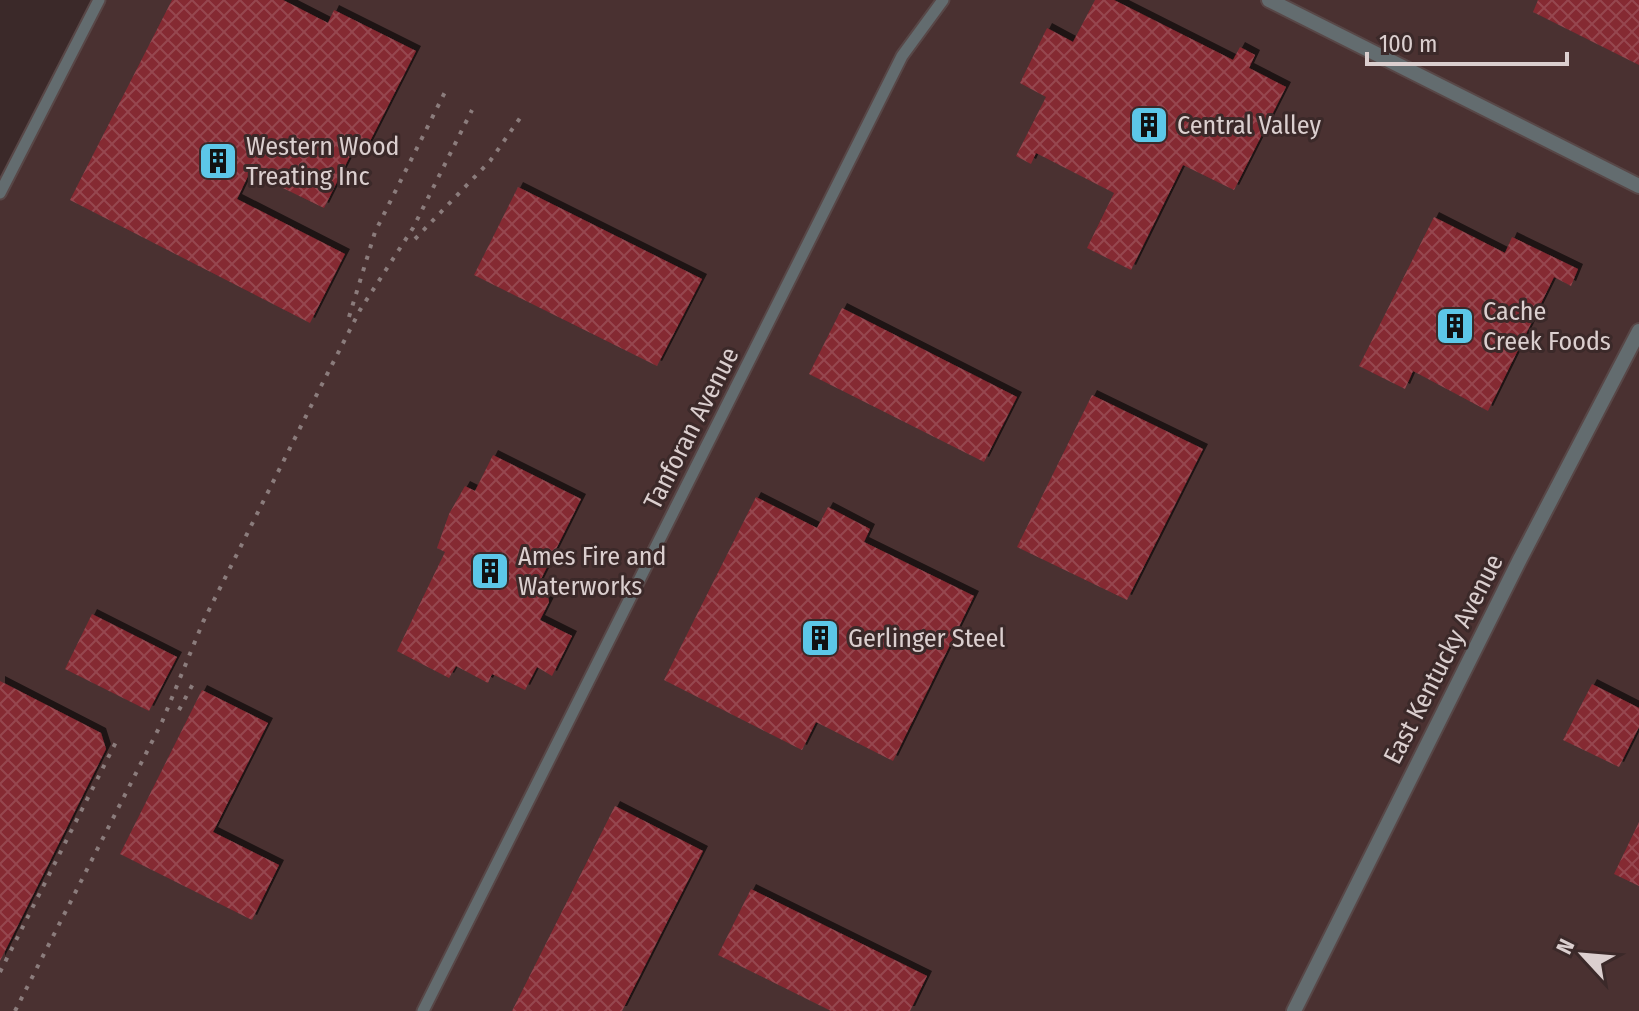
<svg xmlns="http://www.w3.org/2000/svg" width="1639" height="1011" viewBox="0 0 1639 1011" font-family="'Fira Sans Condensed',sans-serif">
<defs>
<pattern id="building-cross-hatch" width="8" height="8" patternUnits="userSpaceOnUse" patternTransform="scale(2)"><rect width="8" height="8" fill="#852932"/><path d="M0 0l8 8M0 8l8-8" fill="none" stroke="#96474f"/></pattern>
<filter id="shadow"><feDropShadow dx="5" dy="-5" stdDeviation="0" flood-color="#0009"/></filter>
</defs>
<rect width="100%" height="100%" fill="#3b2929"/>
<path fill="#4a3131" d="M 92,0 L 1639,0 L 1639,1011 L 0,1011 L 0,182 Z"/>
<path fill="url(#building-cross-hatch)" filter="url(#shadow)" d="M 172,0 L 283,0 L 328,23 L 334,10 L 416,51 L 365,151 L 355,146 L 324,208 L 250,172 L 237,199 L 345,254 L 310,323 L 70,200 Z
M 1095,0 L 1114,0 L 1233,60 L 1240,47 L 1255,55 L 1249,68 L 1286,87 L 1234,190 L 1183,165 L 1131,270 L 1087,248 L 1114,193 L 1036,153 L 1031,164 L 1016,156 L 1046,97 L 1020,83 L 1047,28 L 1073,42 Z
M 1538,0 L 1639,0 L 1639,65 L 1533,12 Z
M 518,187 L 702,279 L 657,366 L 474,275 Z
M 1434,217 L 1505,253 L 1512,237 L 1578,269 L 1571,286 L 1554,277 L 1488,411 L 1413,371 L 1405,389 L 1359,366 Z
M 842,308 L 1017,397 L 984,462 L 809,374 Z
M 1092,395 L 1203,449 L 1127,600 L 1017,547 Z
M 493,455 L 581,499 L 535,591 L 548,597 L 549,602 L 540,620 L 572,636 L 552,676 L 537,667 L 525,690 L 492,674 L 488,683 L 456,666 L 449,678 L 397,651 L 445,552 L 437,548 L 449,514 L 465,486 L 475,491 Z
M 756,497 L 817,528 L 828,507 L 870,529 L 864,542 L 974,596 L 893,761 L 816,722 L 802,750 L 664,680 Z
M 92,614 L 177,657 L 149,711 L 65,669 Z
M 0,681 L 101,733 L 106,749 L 0,961 Z
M 1592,684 L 1639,708 L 1639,727 L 1619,767 L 1563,740 Z
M 202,690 L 268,723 L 213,832 L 279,865 L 252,920 L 120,854 Z
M 615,806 L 703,851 L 622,1011 L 512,1011 Z
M 1639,822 L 1639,886 L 1614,874 Z
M 751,889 L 927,976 L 910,1011 L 831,1011 L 718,955 Z"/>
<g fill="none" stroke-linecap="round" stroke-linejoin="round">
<g stroke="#584747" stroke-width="15">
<path id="minor" d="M 0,193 L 99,0
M 423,1011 L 902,56 L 943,0"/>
</g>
<g stroke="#584747" stroke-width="18">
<path id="tertiary" d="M 1269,0 L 1639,186
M 1294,1011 L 1520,559 L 1639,331"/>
</g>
<use href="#minor" stroke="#636c6f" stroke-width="11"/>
<use href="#tertiary" stroke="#636c6f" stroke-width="14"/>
<path stroke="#8b7c7c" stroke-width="4" stroke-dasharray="4 8" stroke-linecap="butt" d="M 415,239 L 490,161 L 520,118
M 349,317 L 375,232 L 446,90
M 179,710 L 195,680
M 0,972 L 116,742
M 15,1011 L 162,722 L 203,622 L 315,398 L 360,310 L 413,228 L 472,110"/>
</g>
<defs>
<g id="building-square" transform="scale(2)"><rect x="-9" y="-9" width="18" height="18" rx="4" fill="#5cc7e8" stroke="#3b2929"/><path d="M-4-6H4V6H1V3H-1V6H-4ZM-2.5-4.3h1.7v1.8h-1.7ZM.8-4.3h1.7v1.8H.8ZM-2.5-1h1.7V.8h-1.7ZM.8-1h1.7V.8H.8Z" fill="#111"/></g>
</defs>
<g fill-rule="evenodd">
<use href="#building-square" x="1149" y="125"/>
<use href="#building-square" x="218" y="161"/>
<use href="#building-square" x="1455" y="326"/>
<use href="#building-square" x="490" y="571"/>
<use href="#building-square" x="820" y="638"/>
</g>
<g text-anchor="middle" stroke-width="6" stroke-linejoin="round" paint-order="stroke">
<g font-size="26" fill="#dbcfcf" stroke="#3b2929" text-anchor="start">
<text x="1177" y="134">Central Valley</text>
<text x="246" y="155">Western Wood<tspan x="246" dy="30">Treating Inc</tspan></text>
<text x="1483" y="320">Cache<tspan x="1483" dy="30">Creek Foods</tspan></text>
<text x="518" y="565">Ames Fire and<tspan x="518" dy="30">Waterworks</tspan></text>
<text x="848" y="647">Gerlinger Steel</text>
</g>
<g font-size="26" fill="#dbcfcf" stroke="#3b2929">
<text transform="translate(691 428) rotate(-63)" y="9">Tanforan Avenue</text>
<text transform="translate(1443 659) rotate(-63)" y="9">East Kentucky Avenue</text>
</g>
</g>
<g transform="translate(1583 955) rotate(296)" stroke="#3b2929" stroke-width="6" paint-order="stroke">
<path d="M0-6L14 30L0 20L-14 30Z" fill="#dbcfcf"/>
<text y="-12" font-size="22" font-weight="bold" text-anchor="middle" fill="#dbcfcf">N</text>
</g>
<path d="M1367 52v12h200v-12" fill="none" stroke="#dbcfcf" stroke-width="4"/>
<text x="1379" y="52" font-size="24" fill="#dbcfcf" stroke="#3b2929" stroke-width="6" paint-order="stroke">100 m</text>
</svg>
